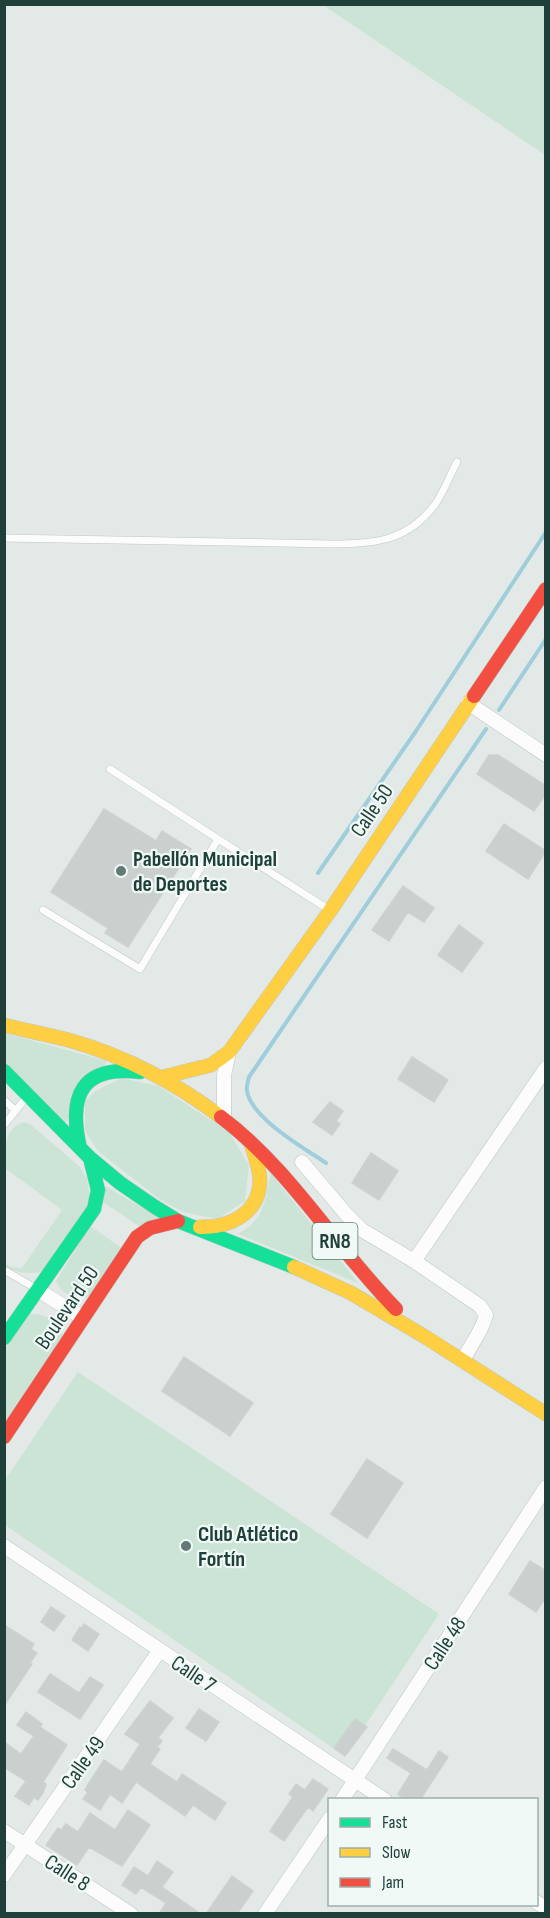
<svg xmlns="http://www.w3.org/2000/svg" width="550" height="1918" viewBox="0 0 550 1918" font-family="'Sofia Sans Condensed',sans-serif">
<rect width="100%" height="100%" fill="#e3e9e7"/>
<path fill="#cbe4d5" d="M 323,5 L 545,5 L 545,155 Z
M 4,1033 L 107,1061 L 64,1125 L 5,1064 Z
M 121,1078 L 158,1086 L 229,1132 L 249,1165 L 245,1201 L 217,1219 L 183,1212 L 158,1198 L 98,1151 L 85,1131 L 85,1101 L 94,1092 Z
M 24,1122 L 30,1124 L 79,1166 L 87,1179 L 91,1202 L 41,1272 C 27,1274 17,1273 5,1267 L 5,1263 L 11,1267 L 22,1268 L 62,1210 L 5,1168 C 5,1150 3,1128 24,1122 Z
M 271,1173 L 358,1283 L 238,1234 C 266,1218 264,1202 271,1173 Z
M 105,1186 L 161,1219 L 139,1226 L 103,1202 Z
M 90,1226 L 123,1249 L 87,1298 C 72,1299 62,1294 56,1281 Z
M 31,1314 C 46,1314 59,1321 64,1336 L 5,1424 L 5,1349 L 25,1317 Z
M 78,1372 L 439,1614 L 345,1756 L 5,1525 L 5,1480 Z"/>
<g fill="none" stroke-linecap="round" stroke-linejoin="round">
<path stroke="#9fcddc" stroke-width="4" d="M 499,710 L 546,639
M 318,873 L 416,731 L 546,532
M 326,1163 C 304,1148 251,1118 247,1091 C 246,1087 248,1081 249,1077 L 486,729"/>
</g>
<path fill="#cad0ce" stroke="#ccd2d0" stroke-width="1.5" d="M 489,755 L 498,755 L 546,786 L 546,794 L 534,811 L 477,774 Z
M 104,809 L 156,841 L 162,831 L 191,849 L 128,947 L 105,933 L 108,928 L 51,892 Z
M 504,824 L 546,851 L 528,879 L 486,851 Z
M 403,886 L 434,908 L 424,922 L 408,912 L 389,941 L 372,930 Z
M 459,925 L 483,943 L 462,972 L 438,955 Z
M 412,1057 L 448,1080 L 434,1102 L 398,1079 Z
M 330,1102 L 343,1111 L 336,1121 L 340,1124 L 332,1135 L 313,1122 Z
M 371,1153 L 398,1171 L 379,1200 L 352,1183 Z
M 184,1357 L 253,1403 L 230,1436 L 162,1391 Z
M 367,1459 L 403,1483 L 367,1538 L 331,1514 Z
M 530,1561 L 546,1571 L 546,1597 L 536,1612 L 509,1594 Z
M 51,1607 L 65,1616 L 54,1631 L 41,1622 Z
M 84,1624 L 99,1634 L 88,1651 L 72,1640 L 80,1627 L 82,1628 Z
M 4,1625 L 34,1644 L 31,1649 L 37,1653 L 30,1663 L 32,1664 L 4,1706 Z
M 50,1674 L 79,1693 L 90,1677 L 103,1685 L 80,1719 L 38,1692 Z
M 150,1701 L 173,1718 L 158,1738 L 162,1741 L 157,1747 L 160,1749 L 150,1764 L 177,1782 L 182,1774 L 226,1803 L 215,1820 L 193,1805 L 185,1816 L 136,1782 L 122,1803 L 110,1794 L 100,1810 L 83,1799 L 88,1792 L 85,1790 L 90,1781 L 104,1760 L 122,1772 L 137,1749 L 140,1744 L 125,1734 Z
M 199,1709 L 219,1722 L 206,1741 L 186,1728 Z
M 26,1712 L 42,1724 L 40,1727 L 67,1745 L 43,1782 L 46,1784 L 43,1793 L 38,1800 L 34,1797 L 29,1805 L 15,1796 L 26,1781 L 4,1767 L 4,1742 L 21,1754 L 34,1736 L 17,1725 Z
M 355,1719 L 367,1727 L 345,1756 L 334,1748 Z
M 393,1749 L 427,1770 L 439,1751 L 448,1757 L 420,1800 L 406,1800 L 398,1794 L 411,1773 L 387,1758 Z
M 313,1779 L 328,1789 L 313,1811 L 308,1807 L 284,1841 L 270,1831 L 293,1797 L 289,1794 L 296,1784 L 305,1790 Z
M 128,1810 L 150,1825 L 122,1866 L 89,1847 L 77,1865 L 46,1845 L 58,1828 L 61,1830 L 66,1824 L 78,1832 L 90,1813 L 115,1830 Z
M 157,1861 L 173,1872 L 162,1887 L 201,1914 L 159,1914 L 166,1903 L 141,1887 L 136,1894 L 122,1885 L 134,1867 L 148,1876 Z
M 232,1876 L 253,1891 L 237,1914 L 206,1914 Z"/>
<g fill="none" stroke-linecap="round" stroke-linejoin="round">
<g stroke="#c0c6c4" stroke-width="8">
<path id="lane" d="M 4,538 L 332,544 C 375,544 409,541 436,503 C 444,491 450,475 457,462
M 110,769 L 218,839
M 43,910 L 140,969 L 218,839 L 328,909
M 4,1100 L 16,1111
M 4,1125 L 25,1099
M 4,1270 L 35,1288"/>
</g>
<g stroke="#c0c6c4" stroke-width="15">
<path id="street" d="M 468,703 L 546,755
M 224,1118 L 224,1075 L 229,1052
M 302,1162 L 346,1214 L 362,1230 L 414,1261 L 480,1306 L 486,1315 C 482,1332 470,1345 463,1361
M 414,1261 L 546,1068
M 38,1290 L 83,1318
M 4,1546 L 385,1800
M 342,1800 L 546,1487
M 4,1831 L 131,1914
M 4,1875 L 160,1650
M 536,1902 L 546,1908
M 265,1914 L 330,1818"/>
</g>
<g stroke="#bec7c4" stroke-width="15">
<path id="fast" d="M 4,1071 L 90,1158 L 120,1183 L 155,1207 L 178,1221 L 294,1267
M 80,1148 C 68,1096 81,1065 140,1072
M 4,1338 L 94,1209 L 98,1190 L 90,1158"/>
</g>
<g stroke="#bec7c4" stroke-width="15">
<path id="slow" d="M 4,1025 C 27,1031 50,1035 72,1041 C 127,1057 176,1083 221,1117
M 163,1077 L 211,1065 L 229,1052 L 330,911 L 474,696
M 200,1227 C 229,1228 259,1214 260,1181 C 260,1168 255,1156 251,1144
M 294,1267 L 351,1293 L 427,1338 L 546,1414"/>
</g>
<g stroke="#bec7c4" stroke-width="15">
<path id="jam" d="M 474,696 L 546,589
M 221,1117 C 291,1170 335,1247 396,1309
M 4,1437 L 137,1237 L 150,1228 L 178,1221"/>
</g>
<use href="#lane" stroke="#fbfcfb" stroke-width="7"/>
<use href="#street" stroke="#fbfcfb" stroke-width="14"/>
<use href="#fast" stroke="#16e098" stroke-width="14"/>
<use href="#slow" stroke="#ffcf43" stroke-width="14"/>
<use href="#jam" stroke="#f24e42" stroke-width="14"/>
</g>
<g fill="#647a76" stroke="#f1f9f6" stroke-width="2">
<circle cx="121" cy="871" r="6"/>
<circle cx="186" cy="1546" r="6"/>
</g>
<g text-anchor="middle" stroke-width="4.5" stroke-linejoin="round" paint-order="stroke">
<rect fill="#f1f9f6" stroke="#5e7772" stroke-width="1.5" x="312.5" y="1223" width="45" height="36" rx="4.5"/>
<g font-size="21" font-weight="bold" fill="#1f3f39">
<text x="335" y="1248">RN8</text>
</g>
<g font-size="22" fill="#1f3f39" stroke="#f1f9f6">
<text transform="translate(371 810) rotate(-56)" y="8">Calle 50</text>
<text transform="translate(66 1307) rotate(-56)" y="8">Boulevard 50</text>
<text transform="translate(444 1643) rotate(-57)" y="8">Calle 48</text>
<text transform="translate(194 1673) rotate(34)" y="8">Calle 7</text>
<text transform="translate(82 1762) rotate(-55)" y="8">Calle 49</text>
<text transform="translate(68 1872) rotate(33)" y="8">Calle 8</text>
</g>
<g font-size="22" font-weight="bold" fill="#1f3f39" stroke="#f1f9f6" text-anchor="start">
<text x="133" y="866">Pabellón Municipal<tspan x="133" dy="25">de Deportes</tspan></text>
<text x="198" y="1541">Club Atlético<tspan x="198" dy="25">Fortín</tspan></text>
</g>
</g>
<rect width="550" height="1918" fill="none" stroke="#1f3f39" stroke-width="12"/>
<rect x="328" y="1798" width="210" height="108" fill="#f1f9f6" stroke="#9dafaa" stroke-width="1.5"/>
<rect x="340" y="1818" width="30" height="9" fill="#16e098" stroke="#9dafaa" stroke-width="1.5"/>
<text x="382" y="1828" font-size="18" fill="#1f3f39">Fast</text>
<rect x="340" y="1848" width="30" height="9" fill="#ffcf43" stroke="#9dafaa" stroke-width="1.5"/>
<text x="382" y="1858" font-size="18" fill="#1f3f39">Slow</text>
<rect x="340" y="1878" width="30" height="9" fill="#f24e42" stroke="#9dafaa" stroke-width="1.5"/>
<text x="382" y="1888" font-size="18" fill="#1f3f39">Jam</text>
</svg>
